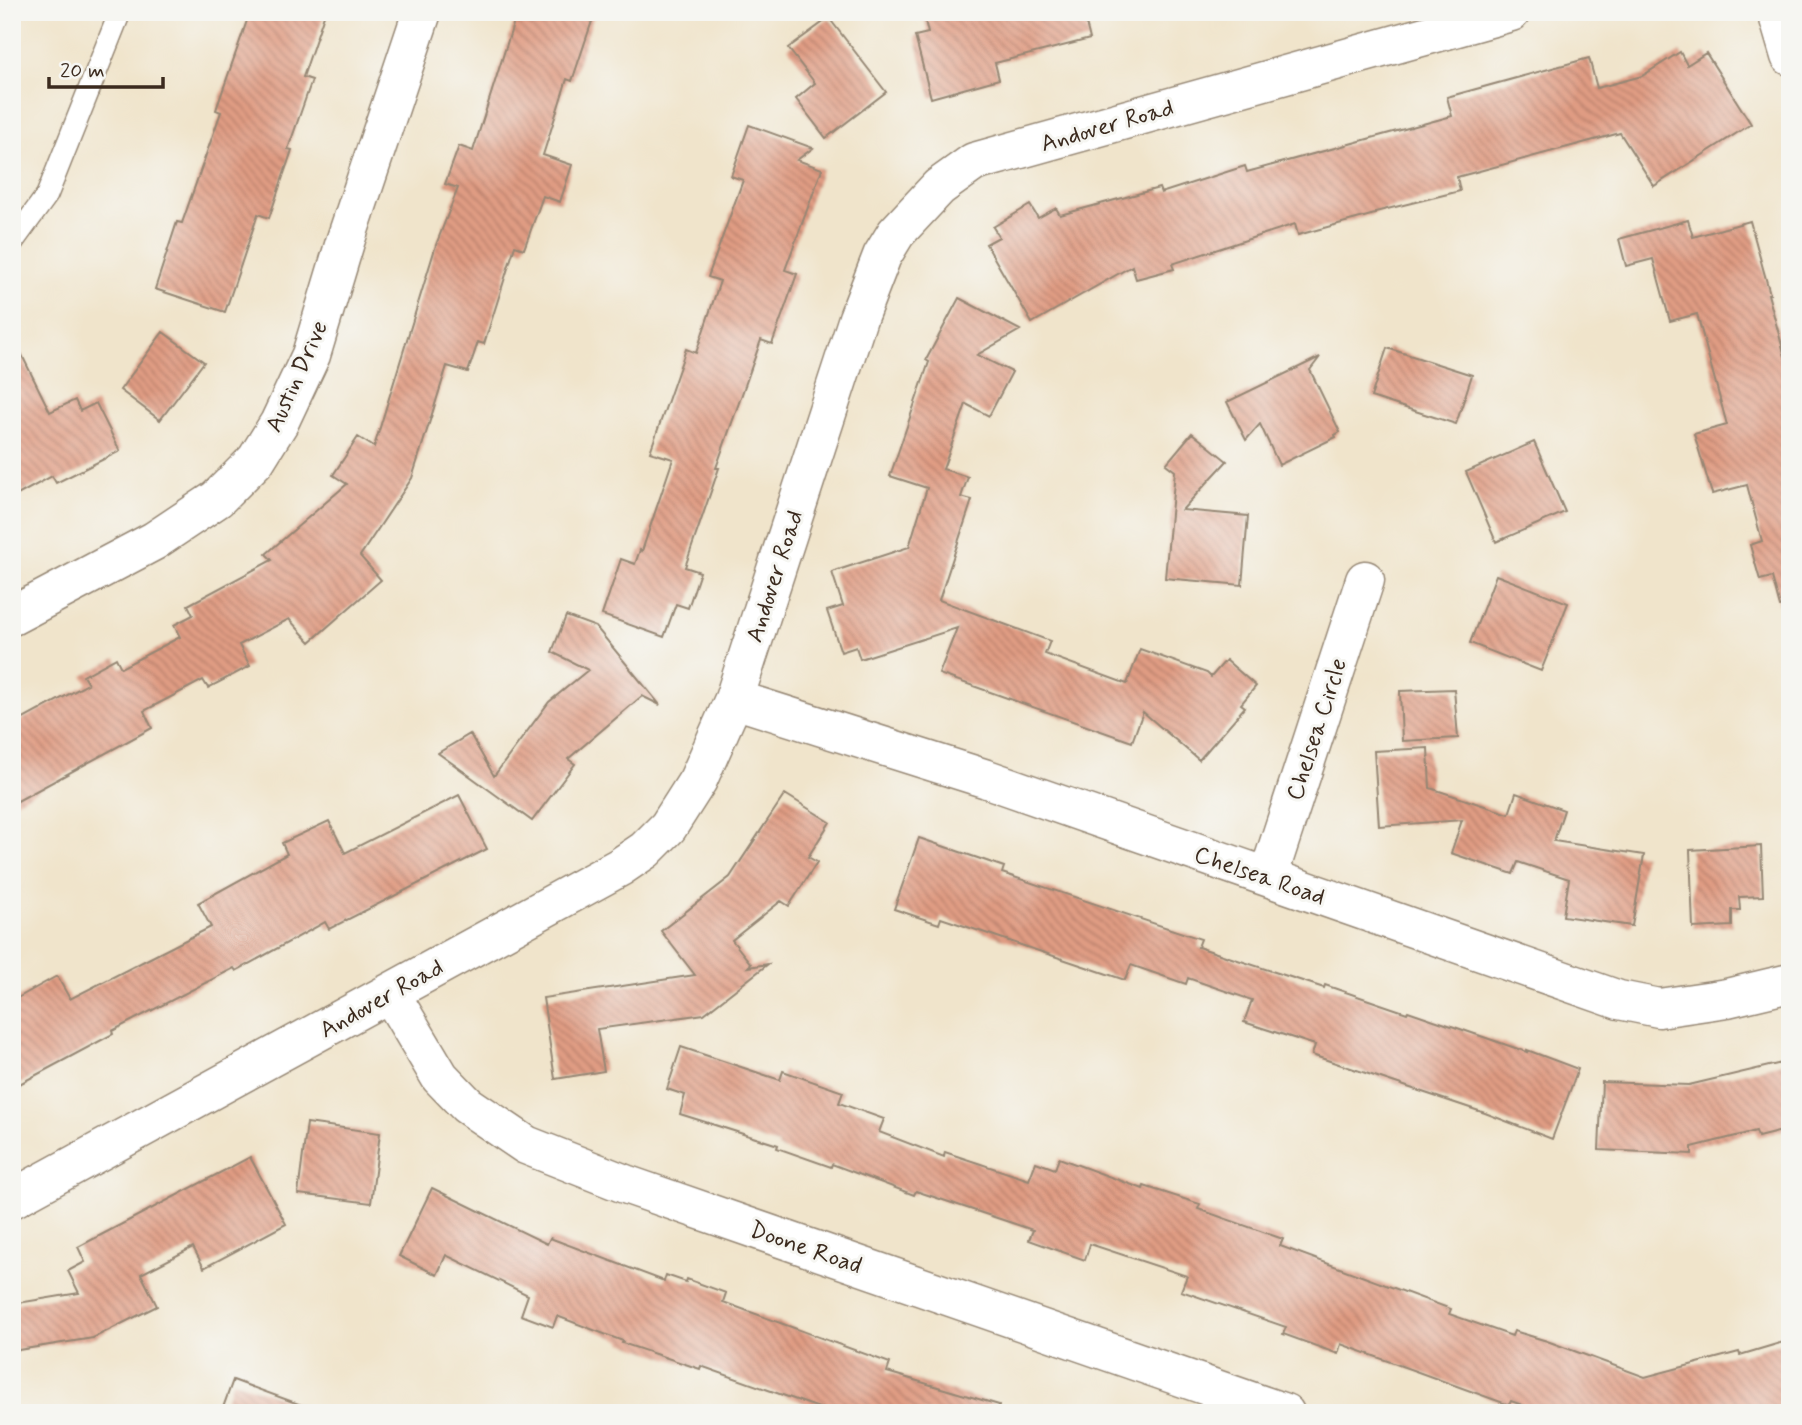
<svg xmlns="http://www.w3.org/2000/svg" width="1802" height="1425" viewBox="0 0 1802 1425" font-family="Mynerve,sans-serif">
<defs>
<pattern id="building-back-hatch" width="6" height="6" patternUnits="userSpaceOnUse" patternTransform="scale(1.75)"><rect width="6" height="6" fill="#e09c83"/><path d="M-1 5l2 2M0 0l6 6M5-1l2 2" fill="none" stroke="#b77f6b"/></pattern>
</defs>
<rect width="100%" height="100%" fill="#f6f6f2"/>
<filter id="ink" filterUnits="userSpaceOnUse"><feTurbulence type="fractalNoise" baseFrequency=".0143" numOctaves="2"/><feDisplacementMap in="SourceGraphic" scale="14" xChannelSelector="R" yChannelSelector="G"/><feConvolveMatrix kernelMatrix="1 2 1 2 8 2 1 2 1" color-interpolation-filters="sRGB"/></filter>
<filter id="wash" filterUnits="userSpaceOnUse"><feTurbulence type="fractalNoise" baseFrequency=".00686" numOctaves="4" result="noise"/><feDisplacementMap in="SourceGraphic" scale="28" xChannelSelector="R" yChannelSelector="G"/><feGaussianBlur stdDeviation="1.57" result="paint"/><feColorMatrix in="noise" values="0 0 0 0 0 0 0 0 0 0 0 0 0 0 0 0 0 1.4 0 .05"/><feComposite in="paint" operator="in"/></filter>
<g filter="url(#wash)">
<rect width="100%" height="100%" fill="#f0e4cb"/>
<g id="blocks">
<path fill="url(#building-back-hatch)" d="M 250,12 L 325,12 L 303,77 L 312,80 L 288,149 L 292,150 L 269,218 L 258,214 L 225,312 L 155,289 L 177,222 L 182,223 L 221,112 L 216,110 Z
M 517,12 L 595,12 L 572,81 L 567,79 L 543,155 L 572,165 L 560,202 L 543,196 L 524,249 L 515,246 L 484,344 L 478,342 L 468,372 L 447,366 L 412,478 L 360,556 L 381,580 L 310,642 L 289,619 L 239,645 L 250,666 L 208,688 L 203,680 L 144,711 L 152,728 L 12,804 L 12,725 L 88,684 L 83,676 L 116,658 L 121,668 L 180,637 L 174,625 L 193,615 L 188,605 L 272,560 L 266,554 L 347,484 L 333,475 L 358,437 L 374,447 L 436,245 L 458,188 L 445,184 L 459,146 L 473,151 Z
M 923,12 L 1083,12 L 1090,39 L 995,63 L 999,79 L 931,98 L 915,36 L 928,33 Z
M 829,18 L 886,92 L 826,138 L 796,99 L 815,83 L 788,48 Z
M 1680,52 L 1687,65 L 1706,53 L 1751,124 L 1654,186 L 1620,133 L 1457,177 L 1460,191 L 1375,212 L 1375,214 L 1298,235 L 1295,224 L 1172,264 L 1174,269 L 1136,279 L 1132,266 L 1032,323 L 986,244 L 999,237 L 993,227 L 1030,205 L 1038,218 L 1056,208 L 1060,215 L 1159,188 L 1161,193 L 1245,166 L 1247,172 L 1452,116 L 1447,97 L 1589,58 L 1597,88 L 1642,76 Z
M 749,125 L 813,148 L 797,160 L 822,169 L 785,270 L 797,274 L 772,344 L 761,340 L 716,468 L 719,468 L 685,567 L 700,572 L 688,608 L 676,604 L 664,637 L 602,615 L 621,559 L 635,564 L 640,550 L 642,551 L 673,459 L 650,452 L 686,349 L 696,353 L 720,281 L 708,277 L 743,180 L 731,176 Z
M 1688,220 L 1693,237 L 1750,221 L 1770,294 L 1768,294 L 1790,375 L 1790,606 L 1780,607 L 1772,577 L 1760,580 L 1750,545 L 1762,541 L 1747,485 L 1712,494 L 1694,434 L 1727,425 L 1697,314 L 1670,321 L 1653,259 L 1626,266 L 1619,239 Z
M 959,298 L 1020,330 L 977,355 L 1012,372 L 989,416 L 966,404 L 943,469 L 968,477 L 961,497 L 972,500 L 939,600 L 1050,641 L 1045,654 L 1127,684 L 1140,649 L 1207,673 L 1211,677 L 1226,660 L 1256,686 L 1241,704 L 1245,707 L 1199,760 L 1143,712 L 1132,742 L 939,674 L 957,628 L 860,659 L 856,647 L 841,652 L 827,611 L 843,606 L 832,572 L 909,547 L 927,488 L 890,476 L 929,362 L 926,360 Z
M 163,332 L 204,362 L 160,420 L 120,390 Z
M 12,335 L 50,412 L 75,400 L 80,411 L 96,403 L 120,451 L 56,483 L 52,476 L 12,498 Z
M 1387,348 L 1472,375 L 1456,424 L 1371,397 Z
M 1320,357 L 1310,370 L 1340,432 L 1335,435 L 1336,437 L 1279,465 L 1260,424 L 1246,440 L 1227,402 Z
M 1192,433 L 1227,461 L 1182,510 L 1248,516 L 1242,585 L 1165,578 L 1175,471 L 1166,464 Z
M 1534,442 L 1565,512 L 1496,542 L 1466,472 Z
M 1496,575 L 1568,603 L 1541,671 L 1470,643 Z
M 566,616 L 596,627 L 660,705 L 642,696 L 568,759 L 575,764 L 532,821 L 438,753 L 470,734 L 494,776 L 549,702 L 588,670 L 552,652 Z
M 1454,689 L 1458,738 L 1402,741 L 1400,691 Z
M 1428,748 L 1430,788 L 1509,814 L 1516,793 L 1564,810 L 1554,841 L 1644,855 L 1632,926 L 1563,916 L 1569,879 L 1518,862 L 1513,874 L 1451,853 L 1462,820 L 1379,826 L 1374,751 Z
M 785,794 L 830,822 L 808,857 L 817,862 L 789,906 L 781,901 L 732,940 L 751,964 L 748,967 L 768,964 L 704,1014 L 597,1029 L 604,1071 L 555,1079 L 543,998 L 695,975 L 661,931 L 730,877 Z
M 459,795 L 487,849 L 329,929 L 325,922 L 236,971 L 234,968 L 112,1031 L 113,1034 L 12,1088 L 12,1001 L 57,976 L 70,999 L 211,927 L 198,903 L 287,854 L 282,843 L 329,821 L 345,853 Z
M 919,838 L 1004,867 L 1002,873 L 1201,939 L 1198,947 L 1324,988 L 1325,985 L 1407,1013 L 1408,1011 L 1527,1052 L 1527,1050 L 1578,1069 L 1552,1139 L 1485,1113 L 1312,1055 L 1315,1045 L 1244,1022 L 1252,1000 L 1188,978 L 1186,984 L 1131,965 L 1125,980 L 941,918 L 939,924 L 894,909 Z
M 1761,846 L 1763,896 L 1739,897 L 1740,910 L 1732,910 L 1732,926 L 1693,928 L 1690,850 Z
M 681,1047 L 780,1080 L 783,1071 L 843,1092 L 839,1103 L 884,1119 L 879,1132 L 944,1157 L 945,1152 L 1029,1180 L 1036,1162 L 1055,1169 L 1059,1158 L 1143,1189 L 1144,1186 L 1200,1204 L 1198,1209 L 1283,1239 L 1280,1246 L 1451,1309 L 1449,1314 L 1512,1336 L 1514,1331 L 1547,1341 L 1645,1377 L 1739,1352 L 1740,1355 L 1790,1340 L 1790,1413 L 1544,1413 L 1511,1401 L 1509,1405 L 1341,1344 L 1338,1354 L 1283,1334 L 1286,1327 L 1181,1291 L 1187,1276 L 1090,1244 L 1085,1260 L 1029,1240 L 1033,1230 L 916,1191 L 914,1195 L 832,1164 L 831,1167 L 777,1148 L 778,1145 L 680,1114 L 685,1095 L 667,1089 Z
M 1790,1061 L 1790,1129 L 1758,1137 L 1756,1131 L 1692,1147 L 1692,1154 L 1599,1150 L 1602,1082 L 1689,1085 Z
M 307,1123 L 380,1133 L 371,1203 L 298,1194 Z
M 250,1157 L 286,1224 L 204,1268 L 193,1247 L 141,1274 L 157,1306 L 93,1338 L 12,1351 L 12,1304 L 79,1293 L 68,1271 L 85,1262 L 78,1247 Z
M 432,1188 L 547,1244 L 550,1238 L 664,1281 L 666,1275 L 686,1282 L 687,1279 L 726,1293 L 723,1302 L 890,1363 L 887,1372 L 999,1405 L 998,1413 L 833,1413 L 701,1366 L 700,1369 L 622,1343 L 623,1341 L 557,1316 L 553,1327 L 521,1315 L 528,1295 L 446,1255 L 437,1275 L 399,1256 Z
M 233,1380 L 312,1409 L 311,1413 L 221,1413 Z"/>
</g>
</g>
<g filter="url(#ink)">
<use href="#blocks" fill-opacity="0" stroke="#968774" stroke-width="2"/>
<g fill="none" stroke-linecap="round" stroke-linejoin="round">
<g stroke="#968774" stroke-width="24">
<path id="lane" d="M 12,243 L 47,195 L 120,12"/>
</g>
<g stroke="#968774" stroke-width="41">
<path id="street" d="M 1777,12 L 1790,56
M 12,616 L 154,541 L 217,499 L 256,460 L 279,423 L 311,355 L 345,242 L 422,12
M 734,699 L 987,779 L 1619,1000 L 1659,1008 L 1727,998 L 1790,983
M 1268,877 L 1365,580
M 390,993 L 440,1077 L 467,1105 L 526,1145 L 625,1184 L 1285,1413
M 12,1199 L 620,867 L 645,850 L 668,827 L 698,780 L 734,699 L 858,318 L 882,256 L 896,233 L 939,187 L 974,162 L 1511,12"/>
</g>
<use href="#lane" stroke="#fff" stroke-width="21"/>
<use href="#street" stroke="#fff" stroke-width="38"/>
</g>
</g>
<g text-anchor="middle" stroke-width="6" stroke-linejoin="round" paint-order="stroke">
<g font-size="24" fill="#3b2a1e" stroke="#f6f6f2">
<text transform="translate(1107 125) rotate(-16)" y="8">Andover Road</text>
<text transform="translate(296 376) rotate(-66)" y="8">Austin Drive</text>
<text transform="translate(774 576) rotate(-72)" y="8">Andover Road</text>
<text transform="translate(1316 729) rotate(-72)" y="8">Chelsea Circle</text>
<text transform="translate(1260 875) rotate(19)" y="8">Chelsea Road</text>
<text transform="translate(381 998) rotate(-29)" y="8">Andover Road</text>
<text transform="translate(806 1247) rotate(19)" y="8">Doone Road</text>
</g>
</g>
<rect width="1802" height="1425" fill="none" stroke="#f6f6f2" stroke-width="42"/>
<path d="M49 77v10h114v-10" fill="none" stroke="#3b2a1e" stroke-width="3.5"/>
<text x="60" y="77" font-size="21" fill="#3b2a1e" stroke="#f6f6f2" stroke-width="5" paint-order="stroke">20 m</text>
</svg>
